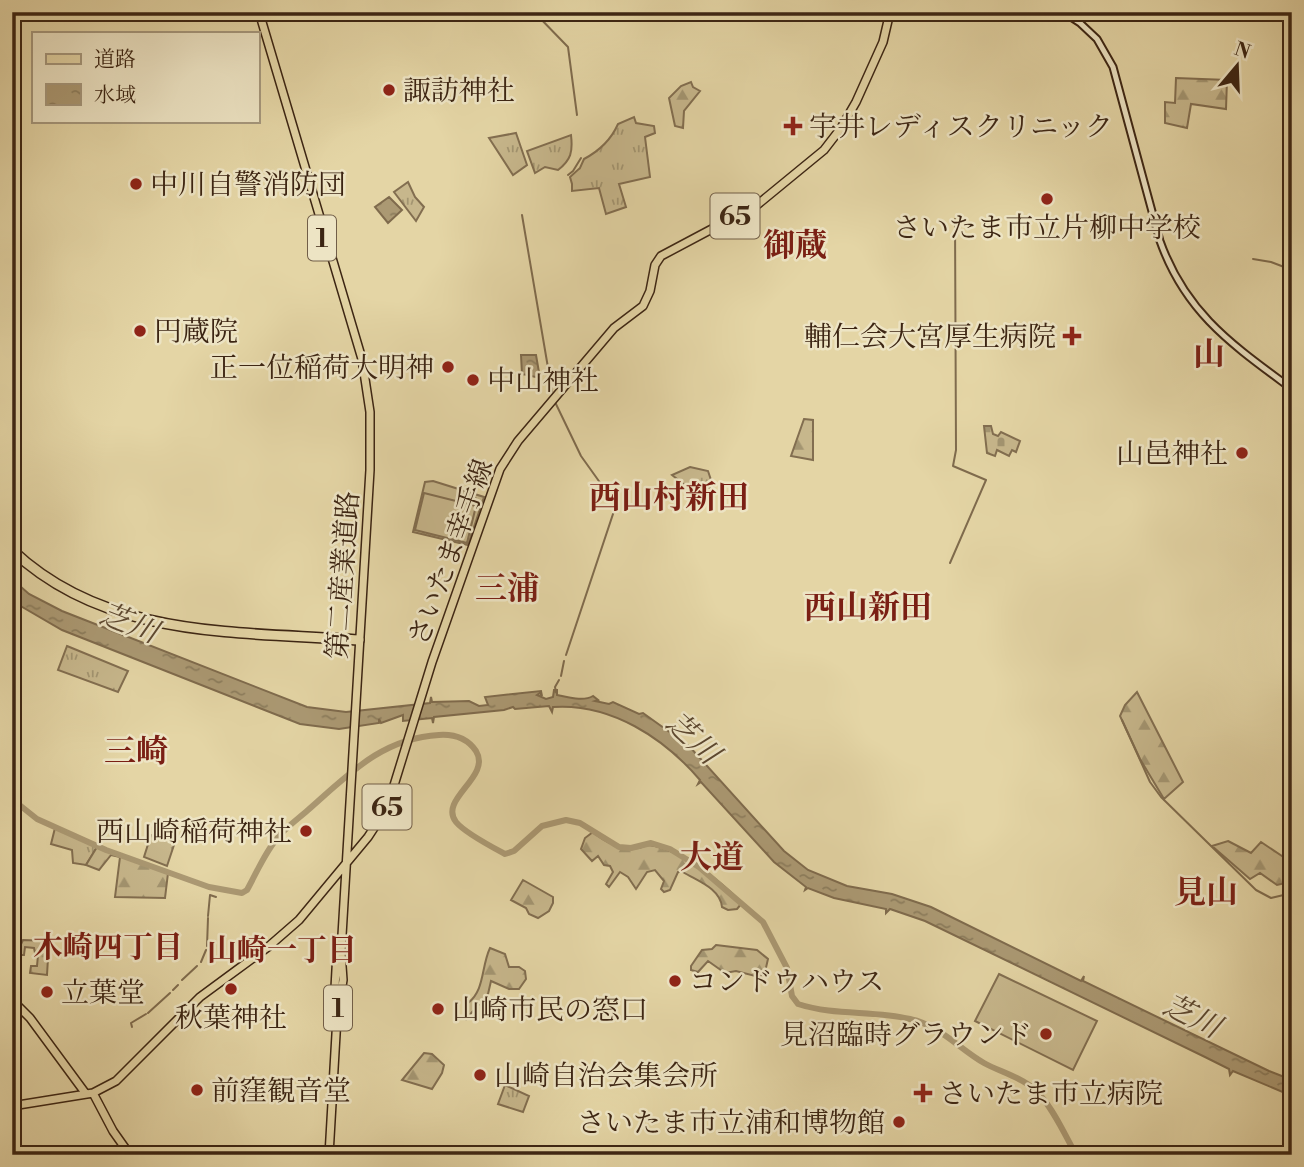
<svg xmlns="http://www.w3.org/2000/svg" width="1304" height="1167" viewBox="0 0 1304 1167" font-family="'Libre Bodoni','Noto Serif JP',serif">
<defs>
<pattern id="grass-tufts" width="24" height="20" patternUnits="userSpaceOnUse" patternTransform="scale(1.75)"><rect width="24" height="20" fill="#c7b78c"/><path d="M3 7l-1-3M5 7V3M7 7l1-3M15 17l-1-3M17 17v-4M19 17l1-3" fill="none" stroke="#a39571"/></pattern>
<pattern id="forest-firs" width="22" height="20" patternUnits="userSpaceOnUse" patternTransform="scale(1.75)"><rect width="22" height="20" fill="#c7b78c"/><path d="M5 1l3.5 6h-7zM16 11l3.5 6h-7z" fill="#a39571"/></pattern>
<pattern id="cemetery-stones" width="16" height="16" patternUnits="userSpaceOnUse" patternTransform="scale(1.75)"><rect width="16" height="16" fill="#c7b78c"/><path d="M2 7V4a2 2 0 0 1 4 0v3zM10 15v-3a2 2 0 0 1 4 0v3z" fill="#a39571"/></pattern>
<pattern id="water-ripples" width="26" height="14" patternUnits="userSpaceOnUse" patternTransform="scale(1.75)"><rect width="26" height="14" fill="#ab9973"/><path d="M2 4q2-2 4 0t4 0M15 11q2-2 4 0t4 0" fill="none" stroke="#8c7d5d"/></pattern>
</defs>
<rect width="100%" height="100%" fill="#e4d5a5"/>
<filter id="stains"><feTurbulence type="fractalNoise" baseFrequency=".00286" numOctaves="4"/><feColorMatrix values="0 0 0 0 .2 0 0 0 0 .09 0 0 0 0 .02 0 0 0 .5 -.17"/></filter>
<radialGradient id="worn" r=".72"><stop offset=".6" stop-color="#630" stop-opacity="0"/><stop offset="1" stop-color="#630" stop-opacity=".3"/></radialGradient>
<path fill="url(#grass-tufts)" stroke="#826e50" stroke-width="2" d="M 634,117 L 636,123 L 654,126 L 655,133 L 645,137 L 650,177 L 619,184 L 626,207 L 606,214 L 599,188 L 572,191 L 572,184 L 570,177 L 580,168 L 584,159 C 599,151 611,140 618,124 Z
M 516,133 L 527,165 L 513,175 L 489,138 Z
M 571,135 C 573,152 571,160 558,170 L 545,167 L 535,173 L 527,151 Z
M 408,182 L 415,197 L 424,207 L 416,221 L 394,192 Z
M 690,467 L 708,471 L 713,486 L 698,492 L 690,489 L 672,475 Z
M 433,481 L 484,497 L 468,545 L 413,532 L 425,482 Z
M 67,646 L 128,671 L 118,692 L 58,670 Z
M 55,828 L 97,847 L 86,865 L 73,863 L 72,850 L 51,844 Z
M 151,835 L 175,842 L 167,866 L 144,857 Z
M 505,1085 L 529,1096 L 523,1112 L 498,1104 Z"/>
<path fill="url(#forest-firs)" stroke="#826e50" stroke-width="2" d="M 1176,78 L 1227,80 L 1226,109 L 1191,104 L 1187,128 L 1165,123 L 1165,102 L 1175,103 Z
M 691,82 L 693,87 L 700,91 L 684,111 L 683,128 L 675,126 L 669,98 L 681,86 Z
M 804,419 L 813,420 L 813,460 L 791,456 Z
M 1137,692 L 1183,782 L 1164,799 L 1140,759 L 1120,716 L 1125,705 Z
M 593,832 C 606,843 622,850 639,848 C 645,846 648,844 655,846 C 686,853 720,881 742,903 L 737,909 L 728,910 L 722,907 C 720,888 697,881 683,872 L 678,872 L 670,890 L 664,892 L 661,889 L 664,881 L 655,870 L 647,872 L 636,889 L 628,877 L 620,872 L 609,887 L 606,884 L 613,872 L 610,866 L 604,865 L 598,856 L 592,861 L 581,849 L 585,838 Z
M 1228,841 L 1251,853 L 1261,842 L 1288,860 L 1292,875 L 1290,882 L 1277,885 L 1260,873 L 1250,879 L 1212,846 Z
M 97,847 L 168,873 L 165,898 L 115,897 L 120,857 L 111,855 L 99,870 L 86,865 Z
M 523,880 L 553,897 L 553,903 L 549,911 L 538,918 L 529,914 L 526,908 L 511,900 Z
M 23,940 L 49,941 L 47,975 L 30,973 L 31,966 L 37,966 L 38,955 L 35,953 L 34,948 L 25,947 L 24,955 L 19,955 L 17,962 L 13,961 Z
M 716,945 L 757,950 L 768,959 L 765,972 L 759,977 L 736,971 L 725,973 L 708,961 L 698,972 L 691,970 L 691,966 L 702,950 L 712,949 Z
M 490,948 L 505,954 L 509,967 L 519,967 L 525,971 L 526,979 L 519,989 L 509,989 L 491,981 L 488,994 L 467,1018 L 468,1003 C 485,990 481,967 490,948 Z
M 424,1053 L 432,1054 L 444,1065 L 442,1073 L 432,1089 L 402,1080 Z"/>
<path fill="url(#cemetery-stones)" stroke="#826e50" stroke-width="2" d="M 984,426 L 991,426 L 993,434 L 998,436 L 1001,432 L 1020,441 L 1016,452 L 1012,450 L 1009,456 L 997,450 L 995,456 L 987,453 Z"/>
<path fill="#c7b78c" stroke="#826e50" stroke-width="2" d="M 424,493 L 476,506 L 467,543 L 415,530 Z
M 999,974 L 1097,1021 L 1073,1070 L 975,1021 Z"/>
<path fill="url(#water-ripples)" stroke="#7f6b4d" stroke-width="2" d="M 389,197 L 402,210 L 388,223 L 375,207 Z
M 521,355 L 536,355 L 540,378 L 522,374 Z
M 12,579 L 29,594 L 62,611 L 307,707 L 346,712 L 430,703 L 431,697 L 432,702 L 469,701 L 479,706 L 488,705 L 485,697 L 541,691 L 542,696 L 540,693 L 537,695 L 546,699 L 553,697 L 554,690 L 557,690 L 557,695 C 568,697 583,702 593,696 L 598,700 L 595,701 L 609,704 L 613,702 L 639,714 L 643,713 L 689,746 L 784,851 L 808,870 L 847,886 L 892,894 L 931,907 L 1081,981 L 1084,976 L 1083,981 L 1269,1071 L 1292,1080 L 1292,1096 L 1233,1071 L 1230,1075 L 1229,1069 L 1205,1057 L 925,921 L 890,909 L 886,913 L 886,909 L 834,898 L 808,888 L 805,890 L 806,887 L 774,862 L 701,782 L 698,784 L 700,780 C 664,738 611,703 553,707 L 552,712 L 549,706 L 515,709 L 513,707 L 504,710 L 434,717 L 433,723 L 432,718 L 403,721 L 403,715 L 381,723 L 379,719 L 379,723 L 339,729 L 300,724 L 62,630 L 12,601 Z"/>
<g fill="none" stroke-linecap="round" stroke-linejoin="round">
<path stroke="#7f6b4d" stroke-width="2" d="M 534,12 L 568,47 L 577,115
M 568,175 L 573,171 L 581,158
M 522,215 L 553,397
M 1253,259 L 1271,262 L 1292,270
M 555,402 L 581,456 L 616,505 L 566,655
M 950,563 L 986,480 L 953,466 L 956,450 L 955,219
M 561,676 L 564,661
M 556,692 L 555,687 L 559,680
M 1122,720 L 1150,782 L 1161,797 L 1256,890 L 1271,898 L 1292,893
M 208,916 L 210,895 L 216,897
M 207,946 L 208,918
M 201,962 L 206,950
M 182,980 L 197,966
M 173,990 L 178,985
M 148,1013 L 170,993
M 132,1027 L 131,1023 L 146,1014
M 13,1082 L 17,1102"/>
<path stroke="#ab9973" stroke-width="6" d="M 12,799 L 37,819 L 106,850 L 209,887 L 242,893 L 247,890 C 257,872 266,850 280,835 C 288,826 299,818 308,810 C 348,775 382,738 439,735 C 454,734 467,738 476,751 C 492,777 438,799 456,822 C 465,833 492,847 505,854 L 514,851 L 542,826 L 566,820 L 580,823 L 619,847 L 631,848 L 651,843 L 670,849 L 699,867 L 763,922 L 787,968 L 792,996 L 798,1004 C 835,1016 873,1010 910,1019 C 941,1026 958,1048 984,1063 C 1002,1073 1026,1078 1040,1095 C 1055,1112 1065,1135 1076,1155"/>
<g stroke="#3c2513" stroke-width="9">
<path id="secondary" d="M 1063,12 L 1080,23 L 1097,39 L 1113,67 L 1160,241 C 1186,314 1233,345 1292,389"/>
</g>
<g stroke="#3c2513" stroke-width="10">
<path id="primary" d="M 259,12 L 362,359 L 370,412 L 370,470 L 341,952 L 343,980 L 337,1017 L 329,1155
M 12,1000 L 30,1018 L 86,1094
M 334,1006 L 337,952
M 93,1093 L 113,1131 L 130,1155
M 12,1106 L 93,1093 L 116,1081 L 200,997 L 268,947 L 299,920 L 368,837 L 383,814 L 391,795 L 432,662 L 500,469 L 518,441 L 614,328 L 643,306 L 650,291 L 655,265 L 661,256 L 757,205 L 824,150 L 841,128 L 856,102 L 883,42 L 890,12"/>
</g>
<g stroke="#3c2513" stroke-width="12">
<path id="highway" d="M 12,550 C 107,640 239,631 359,640"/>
</g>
<use href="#secondary" stroke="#ede4c4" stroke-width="5"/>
<use href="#primary" stroke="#e4d5a5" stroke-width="7"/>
<use href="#highway" stroke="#e4d5a5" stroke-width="9"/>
</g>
<g fill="#8f2418" stroke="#ede4c4" stroke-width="2.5">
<circle cx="389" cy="90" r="7"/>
<path d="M789.5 115.5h7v7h7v7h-7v7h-7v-7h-7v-7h7z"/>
<circle cx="136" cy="184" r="7"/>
<circle cx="1047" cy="199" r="7"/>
<circle cx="140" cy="331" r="7"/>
<path d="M1068.5 325.5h7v7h7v7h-7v7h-7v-7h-7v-7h7z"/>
<circle cx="448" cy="367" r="7"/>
<circle cx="473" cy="380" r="7"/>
<circle cx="1242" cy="453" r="7"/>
<circle cx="306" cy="831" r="7"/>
<circle cx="675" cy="981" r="7"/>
<circle cx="231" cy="989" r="7"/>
<circle cx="47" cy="992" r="7"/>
<circle cx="438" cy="1009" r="7"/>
<circle cx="1046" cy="1034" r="7"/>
<circle cx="480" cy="1075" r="7"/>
<circle cx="197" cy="1090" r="7"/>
<path d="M919.5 1082.5h7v7h7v7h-7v7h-7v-7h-7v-7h7z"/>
<circle cx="899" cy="1122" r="7"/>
</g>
<g text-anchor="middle" stroke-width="5" stroke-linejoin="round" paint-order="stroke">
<g fill="#ede4c4" stroke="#715e48" stroke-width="2">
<rect x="710.5" y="193.5" width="49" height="45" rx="5"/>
<rect x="308" y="215.5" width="28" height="45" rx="5"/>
<rect x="362.5" y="784.5" width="49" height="45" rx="5"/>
<rect x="324" y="985.5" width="28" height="45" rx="5"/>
</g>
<g font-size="26" font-weight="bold" fill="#3c2513">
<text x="735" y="225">65</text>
<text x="322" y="247">1</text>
<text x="387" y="816">65</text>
<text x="338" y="1017">1</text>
</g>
<g font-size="28" fill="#3c2513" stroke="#ede4c4" text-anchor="start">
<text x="403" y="100">諏訪神社</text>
<text x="809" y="136">宇井レディスクリニック</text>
<text x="150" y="194">中川自警消防団</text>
<text x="1047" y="237" text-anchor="middle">さいたま市立片柳中学校</text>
<text x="154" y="341">円蔵院</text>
<text x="1056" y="346" text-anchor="end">輔仁会大宮厚生病院</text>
<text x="434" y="377" text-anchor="end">正一位稲荷大明神</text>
<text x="487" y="390">中山神社</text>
<text x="1228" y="463" text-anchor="end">山邑神社</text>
<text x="292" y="841" text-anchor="end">西山崎稲荷神社</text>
<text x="689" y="991">コンドウハウス</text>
<text x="61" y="1002">立葉堂</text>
<text x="452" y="1019">山崎市民の窓口</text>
<text x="231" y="1027" text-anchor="middle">秋葉神社</text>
<text x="1032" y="1044" text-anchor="end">見沼臨時グラウンド</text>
<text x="494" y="1085">山崎自治会集会所</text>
<text x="211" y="1100">前窪観音堂</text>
<text x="939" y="1103">さいたま市立病院</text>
<text x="885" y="1132" text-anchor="end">さいたま市立浦和博物館</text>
</g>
<g font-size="28" fill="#3c2513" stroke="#ede4c4">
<text transform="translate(450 552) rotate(-70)" y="10">さいたま幸手線</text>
<text transform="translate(342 575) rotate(-86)" y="10">第二産業道路</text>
</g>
<g font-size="30" font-style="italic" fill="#5d4830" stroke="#ede4c4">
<text transform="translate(129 623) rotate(21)" y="10">芝川</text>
<text transform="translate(693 738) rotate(43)" y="10">芝川</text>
<text transform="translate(1192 1016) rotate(26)" y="10">芝川</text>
</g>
<g font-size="30" font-weight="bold" fill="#7a1f14" stroke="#ede4c4">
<text x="108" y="957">木崎四丁目</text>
<text x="282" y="960">山崎一丁目</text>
</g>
<g font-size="32" font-weight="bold" fill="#7a1f14" stroke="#ede4c4">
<text x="795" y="256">御蔵</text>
<text x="1209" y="365">山</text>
<text x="669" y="508">西山村新田</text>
<text x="507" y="599">三浦</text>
<text x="868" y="618">西山新田</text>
<text x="136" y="762">三崎</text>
<text x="712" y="868">大道</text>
<text x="1206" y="903">見山</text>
</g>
</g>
<rect width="1304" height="1167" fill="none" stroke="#e4d5a5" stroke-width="42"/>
<rect x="14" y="14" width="1276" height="1139" fill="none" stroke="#3c2513" stroke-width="3.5"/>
<rect x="21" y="21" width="1262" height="1125" fill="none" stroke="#3c2513" stroke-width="2"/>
<rect x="32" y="32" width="228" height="91" fill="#ede4c4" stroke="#a6987d" stroke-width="2"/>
<rect x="46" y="54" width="35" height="10" fill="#e4d5a5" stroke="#a6987d" stroke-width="2"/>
<text x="94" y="66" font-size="21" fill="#3c2513">道路</text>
<rect x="46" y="84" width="35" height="21" fill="url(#water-ripples)" stroke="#a6987d" stroke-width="2"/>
<text x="94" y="102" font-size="21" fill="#3c2513">水域</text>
<g transform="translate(1237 66) rotate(19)" stroke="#ede4c4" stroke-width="5" paint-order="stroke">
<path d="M0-5L12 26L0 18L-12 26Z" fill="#3c2513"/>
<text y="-10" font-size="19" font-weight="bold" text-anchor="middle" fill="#3c2513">N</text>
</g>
<rect width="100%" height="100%" filter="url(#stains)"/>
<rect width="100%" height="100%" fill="url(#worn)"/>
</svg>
